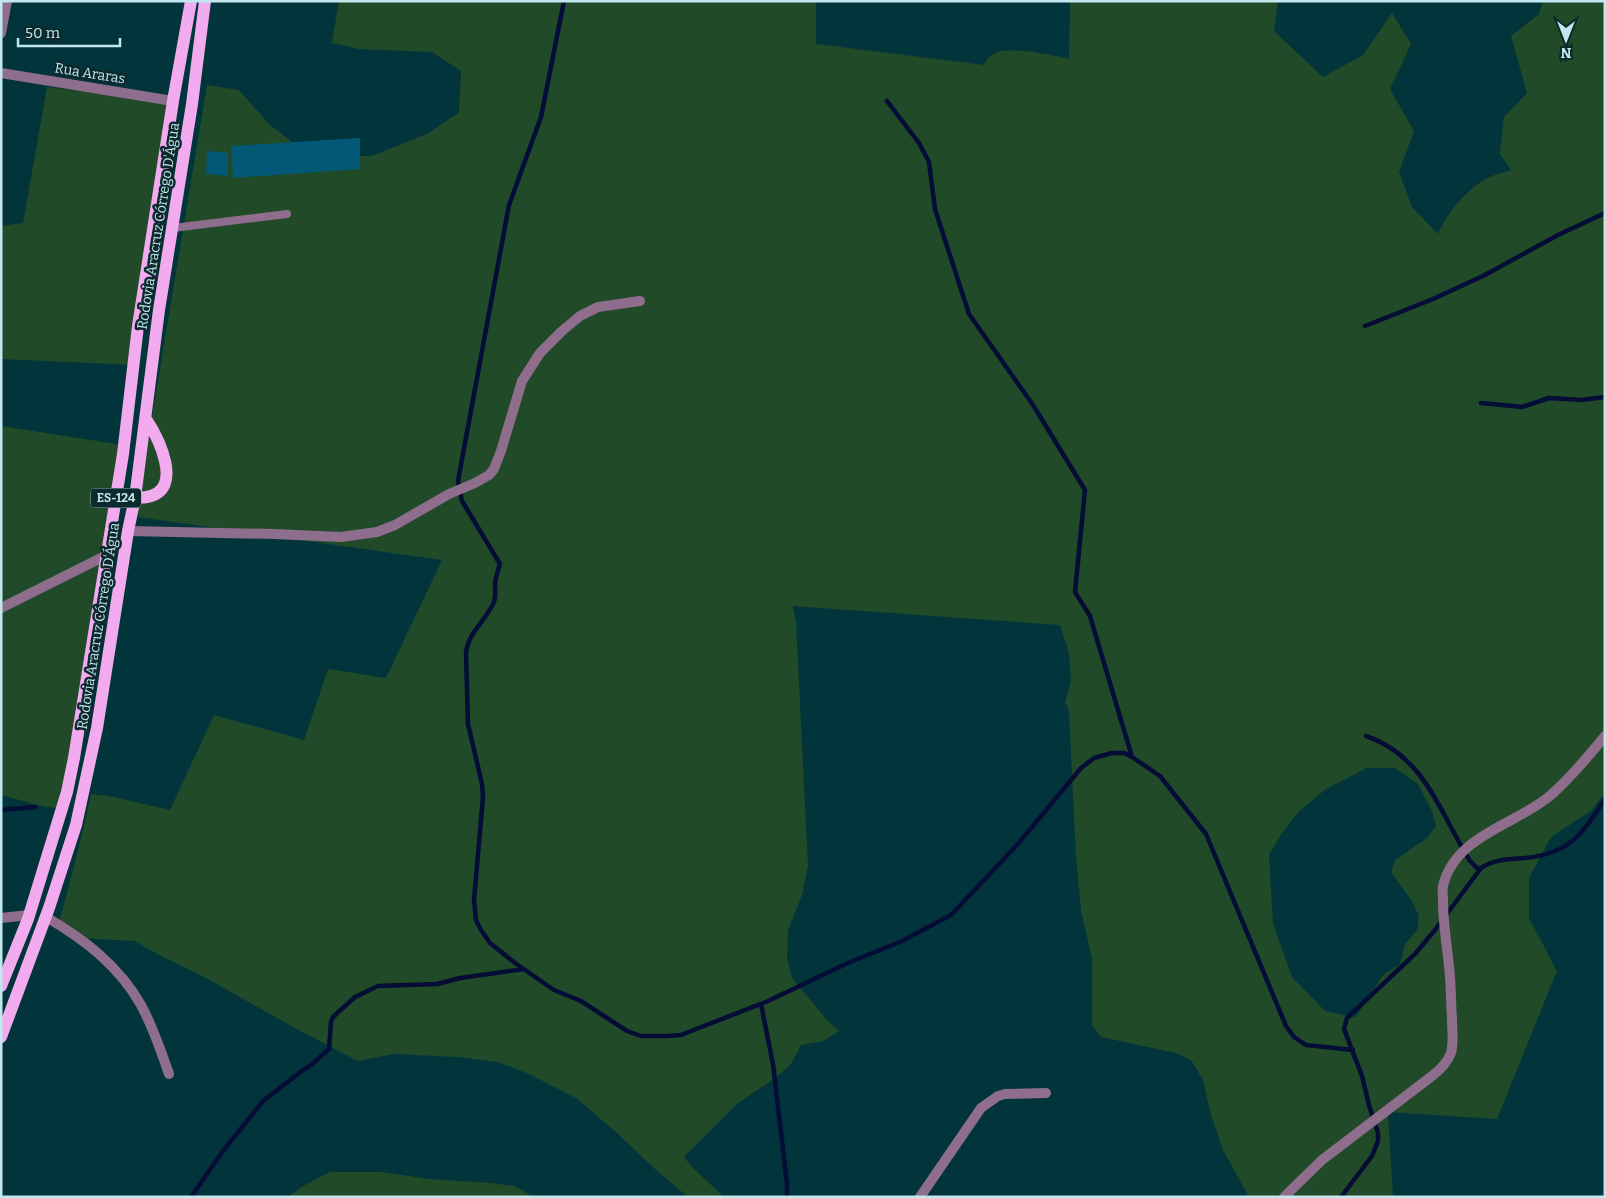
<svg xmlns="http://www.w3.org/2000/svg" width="1606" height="1198" viewBox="0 0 1606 1198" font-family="Bitter,serif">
<rect width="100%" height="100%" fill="#02353b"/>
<path fill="#204a28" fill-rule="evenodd" d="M 339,1 L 816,1 L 816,44 L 984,65 C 987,59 990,55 997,52 C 1012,47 1054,55 1069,59 L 1070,1 L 1278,1 L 1274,31 L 1323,77 L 1363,55 L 1392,13 L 1411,44 L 1390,89 L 1414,131 L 1399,172 L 1412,207 L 1438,234 C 1447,213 1467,188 1488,178 C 1495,174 1503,173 1511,170 L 1500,154 L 1504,117 L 1527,93 L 1511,36 L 1539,14 L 1543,1 L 1605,1 L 1605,792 L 1591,811 L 1551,837 L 1529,878 L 1529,918 L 1557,971 L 1497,1119 L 1388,1112 L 1393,1197 L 1249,1197 L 1223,1150 L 1211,1115 L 1203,1080 L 1191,1060 L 1176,1053 L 1101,1037 L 1092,1025 L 1092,959 L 1081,910 L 1076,858 L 1069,711 L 1065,702 L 1071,681 L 1069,653 L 1060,625 L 793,606 L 796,622 L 808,866 L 802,895 L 788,930 L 787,959 L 792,978 L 827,1020 L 839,1031 L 823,1041 L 801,1045 L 791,1064 L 775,1078 L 737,1104 L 684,1157 L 692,1167 L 724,1197 L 688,1197 L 656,1170 L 617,1133 L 576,1098 L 529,1074 L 498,1062 L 457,1057 L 394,1054 L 358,1061 L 293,1027 L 206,978 L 163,957 L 134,941 L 79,938 L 58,927 L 81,839 L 91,794 L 109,796 L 170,810 L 214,715 L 304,740 L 328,669 L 386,678 L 442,560 L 138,517 L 149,435 L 207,85 L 239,90 L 269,124 L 310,156 L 372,156 L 429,133 L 459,112 L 461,71 L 432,52 L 359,49 L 332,43 ZM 1367,768 L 1395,768 L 1418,784 L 1432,811 L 1436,826 L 1427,838 L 1395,860 L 1391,872 L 1412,901 L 1419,916 L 1417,930 L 1405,944 L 1400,964 L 1383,975 L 1355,1018 L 1325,1011 L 1292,977 L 1273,924 L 1269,855 L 1282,833 L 1299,811 L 1326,789 Z
M 47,87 L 179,104 L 136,365 L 1,359 L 1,226 L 23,223 Z
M 1,426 L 123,445 L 63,809 L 42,806 L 1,795 Z
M 330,1172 L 381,1172 L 429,1179 L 491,1183 L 515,1186 L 534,1197 L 288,1197 L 305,1185 Z"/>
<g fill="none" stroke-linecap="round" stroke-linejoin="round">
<path stroke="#050c35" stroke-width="4.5" d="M 564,1 L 541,117 L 509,205 L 458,481 L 462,501 L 500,564 C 498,570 496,577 495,583 C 495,589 496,597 494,602 C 486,621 468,632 466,653 L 468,724 L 482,784 L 483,797 L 474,900 L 476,920 L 481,930 L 490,943 L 515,963 L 554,990 L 581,1001 L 627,1031 L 641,1036 L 668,1036 L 681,1035 L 768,1001 L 850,962 L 900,942 L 951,915 L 1017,845 L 1081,768 L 1094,758 L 1112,753 L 1124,753 L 1132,757 L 1160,776 L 1206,834 L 1286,1026 L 1294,1037 L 1306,1045 L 1353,1050
M 887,101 L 919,143 L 929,162 L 935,209 L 969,314 L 1033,405 L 1085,490 L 1075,592 L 1090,616 L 1132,757
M 1365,326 L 1433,299 L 1485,275 L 1558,235 L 1605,213
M 1481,403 L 1522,407 L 1549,398 L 1581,400 L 1605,397
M 1366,736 C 1425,756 1440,813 1470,861 L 1479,870
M 1,810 L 35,807
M 761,1004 L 773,1064 L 787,1184 L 787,1197
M 191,1197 L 223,1151 L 263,1101 L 299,1073 L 311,1065 L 329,1049 L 331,1022 L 333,1017 L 355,997 L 378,986 L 437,984 L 460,978 L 524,969
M 1341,1197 L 1372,1156 L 1378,1141 L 1378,1133 L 1369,1105 L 1362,1076 L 1344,1029 L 1347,1018 L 1415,954 L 1435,930 L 1481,868 C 1495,859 1509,859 1525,858 C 1570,854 1582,834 1605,799"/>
</g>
<path fill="#035975" d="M 360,138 L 360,169 L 233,178 L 231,146 Z
M 207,151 L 228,153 L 228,176 L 206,174 Z"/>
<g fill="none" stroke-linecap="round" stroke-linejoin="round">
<path stroke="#8f6d8d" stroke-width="8" d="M 173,228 L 287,214"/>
<path stroke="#8f6d8d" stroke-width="10" d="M 1,33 L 7,1
M 1,73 L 173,101
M 128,531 L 274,534 L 341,537 L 377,532 L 395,525 L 449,494 L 475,483 L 489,475 L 494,469 L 501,451 L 522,381 L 540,353 L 562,331 L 580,316 L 598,307 L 640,301
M 1,608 L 107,555
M 46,917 C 84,939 119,966 141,1005 C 153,1027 161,1051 169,1074
M 1,918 L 29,915
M 920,1197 L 981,1108 L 998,1096 L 1005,1094 L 1046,1093
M 1284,1197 L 1322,1160 L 1432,1076 C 1440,1070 1447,1063 1451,1053 C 1454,1042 1452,1030 1452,1019 C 1451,1005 1451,991 1450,977 C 1448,951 1443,926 1443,901 C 1443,896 1442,890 1443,886 C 1455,835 1516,825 1551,795 C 1571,777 1588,757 1605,736"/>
<path stroke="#f1abee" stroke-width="12" d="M 117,494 C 127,496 137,499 147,497 C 185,490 158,437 146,419
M 1,986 L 28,919 L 67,792 L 74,758 L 123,454 L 138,326 L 173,101 L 191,1
M 1,1037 L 49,908 L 76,825 L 97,728 L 128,531 L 135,498 L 159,310 L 192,104 L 205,1"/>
</g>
<g text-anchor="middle" stroke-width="5" stroke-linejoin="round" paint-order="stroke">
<rect fill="#0d292d" stroke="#8bafb4" stroke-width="1" x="91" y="488.5" width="50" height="19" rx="4"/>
<g font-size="12" font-weight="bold" fill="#c1e8ee">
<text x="116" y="502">ES-124</text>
</g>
<g font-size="14" fill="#c1e8ee" stroke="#0d292d">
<text transform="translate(90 73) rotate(9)" y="5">Rua Araras</text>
<text transform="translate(158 226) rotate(-81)" y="5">Rodovia Aracruz Córrego D'Água</text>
<text transform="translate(98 626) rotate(-81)" y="5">Rodovia Aracruz Córrego D'Água</text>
</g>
</g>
<rect width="1606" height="1198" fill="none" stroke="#c1e8ee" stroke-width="5"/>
<g transform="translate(1566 40) rotate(180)" stroke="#0d292d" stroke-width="4" paint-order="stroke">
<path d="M0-4L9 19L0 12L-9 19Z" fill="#c1e8ee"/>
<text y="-8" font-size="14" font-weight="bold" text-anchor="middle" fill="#c1e8ee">N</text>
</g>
<path d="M18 38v8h102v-8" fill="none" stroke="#c1e8ee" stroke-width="2.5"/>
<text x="25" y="38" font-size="15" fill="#c1e8ee" stroke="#0d292d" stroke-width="4" paint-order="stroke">50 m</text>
</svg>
